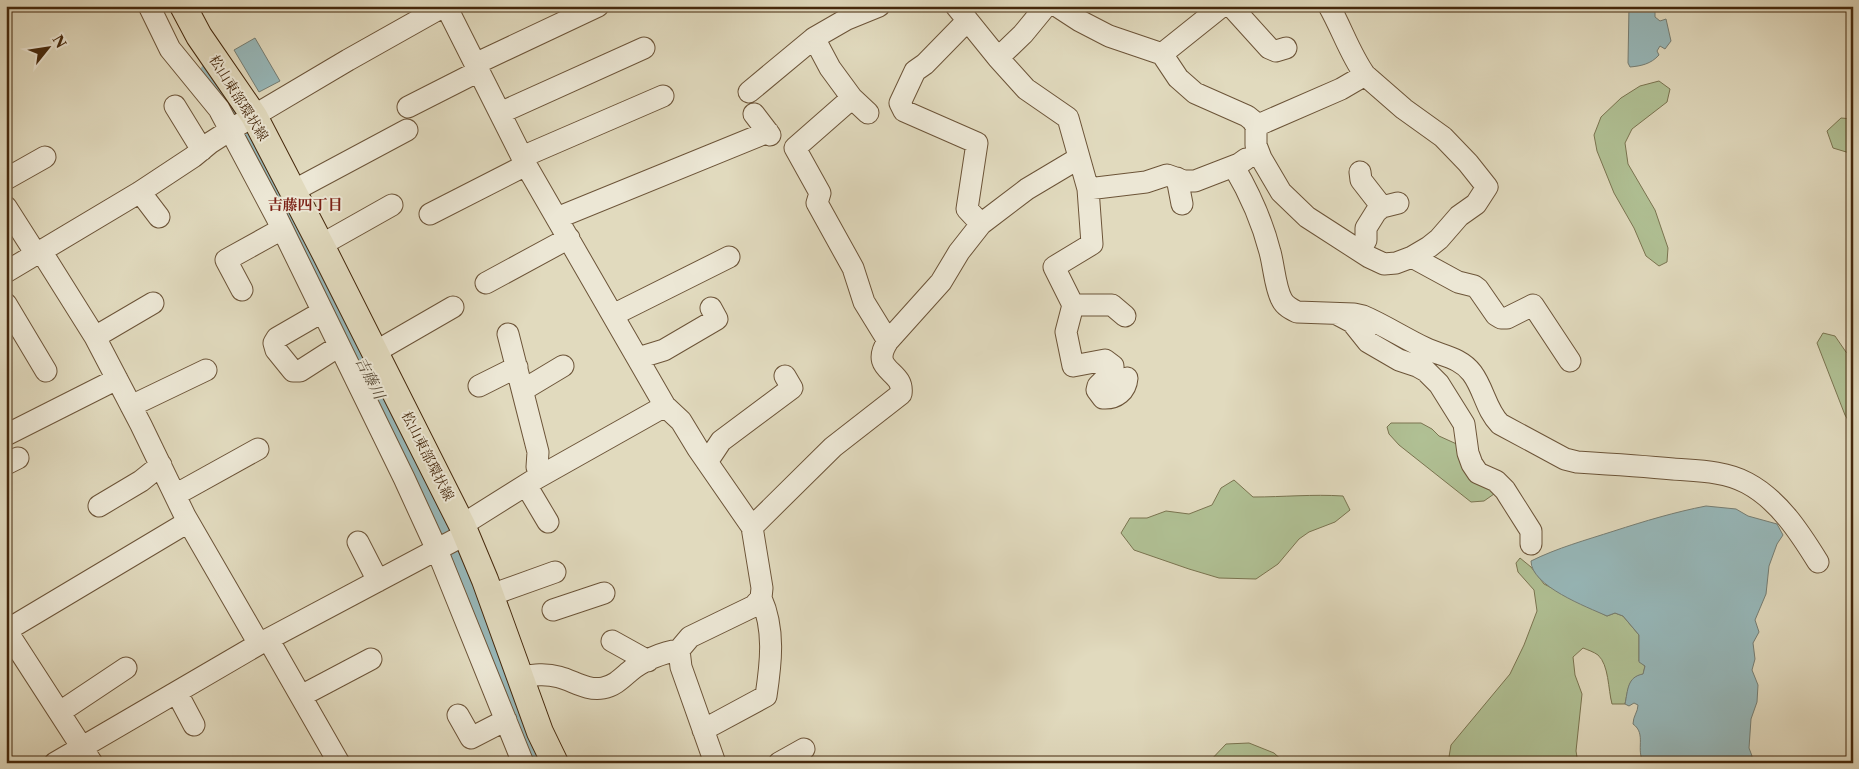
<svg xmlns="http://www.w3.org/2000/svg" width="1859" height="769" viewBox="0 0 1859 769" font-family="'Libre Caslon Text','Noto Serif JP',serif">
<rect width="100%" height="100%" fill="#e1dabe"/>
<filter id="stains"><feTurbulence type="fractalNoise" baseFrequency=".004" numOctaves="4"/><feColorMatrix values="0 0 0 0 .2 0 0 0 0 .09 0 0 0 0 .02 0 0 0 .5 -.17"/></filter>
<radialGradient id="worn" r=".72"><stop offset=".6" stop-color="#630" stop-opacity="0"/><stop offset="1" stop-color="#630" stop-opacity=".3"/></radialGradient>
<path fill="#b0c094" stroke="#7a7450" d="M 1659,81 L 1670,89 L 1667,102 L 1632,129 L 1625,143 L 1628,164 L 1655,210 L 1668,248 L 1667,262 L 1659,266 L 1646,256 L 1634,228 L 1614,193 L 1597,151 L 1594,135 L 1601,117 L 1621,98 L 1640,86 Z
M 1841,118 L 1853,119 L 1853,154 L 1833,148 L 1827,131 Z
M 1823,333 L 1835,336 L 1846,352 L 1853,357 L 1853,428 L 1845,415 L 1817,343 Z
M 1391,423 L 1421,423 L 1432,429 L 1439,436 L 1461,446 L 1491,484 L 1494,494 L 1484,501 L 1471,502 L 1399,445 L 1389,434 L 1387,427 Z
M 1234,480 L 1253,497 C 1283,497 1313,494 1343,496 L 1350,510 L 1335,522 L 1309,532 L 1299,539 L 1278,564 L 1256,579 L 1219,578 L 1189,569 L 1134,550 L 1121,533 L 1130,518 L 1147,518 L 1166,511 L 1189,514 L 1212,505 L 1221,488 Z
M 1520,558 L 1531,567 L 1544,584 L 1607,616 L 1615,613 L 1623,616 L 1639,635 L 1639,661 L 1645,666 L 1643,675 C 1628,676 1628,691 1625,704 L 1612,704 C 1608,689 1609,665 1598,655 C 1594,652 1588,650 1583,648 L 1573,657 L 1575,675 L 1582,694 L 1576,751 L 1578,763 L 1448,763 L 1451,745 L 1510,674 L 1524,645 L 1537,611 L 1534,590 L 1518,572 L 1516,563 Z
M 1249,743 L 1274,753 L 1285,763 L 1208,763 L 1226,744 Z"/>
<path fill="#97b8ba" stroke="#767e74" d="M 1629,6 L 1655,6 L 1655,17 L 1660,21 L 1666,19 L 1671,41 L 1665,49 L 1660,46 L 1657,51 L 1659,55 C 1651,64 1641,66 1630,67 L 1628,63 Z
M 255,38 L 280,81 L 259,92 L 234,50 Z
M 1706,506 L 1736,509 L 1748,516 L 1777,524 L 1783,535 L 1777,544 L 1769,566 L 1766,594 L 1755,620 L 1759,632 L 1753,643 L 1755,659 L 1752,670 L 1758,685 L 1757,702 L 1751,719 L 1749,748 L 1752,756 L 1752,763 L 1644,763 C 1635,750 1647,734 1633,724 C 1633,716 1638,712 1638,705 L 1634,703 L 1629,706 L 1625,704 C 1628,690 1627,677 1643,674 L 1645,666 L 1639,662 L 1639,635 L 1623,616 L 1615,613 L 1607,616 C 1587,607 1531,586 1531,561 C 1557,548 1586,540 1614,531 C 1645,521 1675,512 1706,506 Z"/>
<g fill="none" stroke-linecap="round" stroke-linejoin="round">
<path stroke="#97b8ba" stroke-width="25" d="M 212,74 L 270,178 L 391,420 L 464,575 L 537,763"/>
<g stroke="#6c5438" stroke-width="23">
<path id="minor" d="M 149,6 L 170,49 L 219,109 L 278,220 L 404,478 L 437,550 L 523,763
M 446,6 L 526,165 L 665,406 L 681,421 L 698,449 L 752,527 L 762,588 L 761,598 L 754,606 L 690,637 L 679,650 L 681,667 L 715,763
M 879,6 L 847,19 L 814,38 L 830,68 L 852,98 L 795,148 L 820,193 L 817,203 L 853,268 L 864,302 L 888,341
M 956,6 L 998,58 L 1026,89 L 1068,118 L 1088,189 L 1092,244 L 1054,267 L 1073,305 L 1066,332 L 1073,366 L 1105,360 L 1113,366 L 1113,371 L 1098,386 L 1097,390 L 1103,398 C 1116,399 1126,391 1127,378
M 1057,6 L 1080,21 L 1109,36 L 1162,54 L 1178,78 L 1195,93 L 1247,116 L 1252,120 L 1256,126
M 1231,6 L 1269,48 L 1276,51 L 1286,48
M 1329,6 C 1342,29 1350,54 1365,75
M 967,21 L 925,64 L 915,71 L 900,103 L 904,111 L 977,143 L 967,209 L 981,224
M 1162,54 L 1222,6
M 998,58 L 1023,34 L 1046,6
M 475,64 L 598,6
M 1365,75 L 1404,109 L 1443,137 L 1468,163 L 1487,187 L 1476,204 L 1459,216 L 1439,239 L 1429,247 L 1412,257 L 1396,263 L 1384,264 L 1369,257 L 1307,217 L 1281,192 L 1261,158 L 1256,145 L 1256,126 L 1341,89 Z
M 749,92 L 814,38
M 852,98 L 868,113
M 175,106 L 202,150
M 408,107 L 479,71
M 500,113 L 644,48
M 754,114 L 770,135
M 522,157 L 663,96
M 1234,167 C 1250,194 1262,221 1270,252 C 1274,266 1275,288 1282,300 C 1285,306 1291,309 1297,312 L 1354,314 L 1363,316 C 1384,325 1404,338 1425,348 C 1441,356 1460,357 1472,373 C 1484,389 1486,410 1500,424 L 1565,459 L 1577,462 C 1609,464 1641,466 1673,469 C 1698,471 1725,471 1747,483 C 1779,500 1800,533 1818,562
M 1360,172 L 1361,180 L 1382,207
M 1177,178 L 1182,204
M 6,179 L 45,157
M 1088,189 L 1146,182 L 1167,175 L 1184,181 L 1195,181 L 1239,164 L 1246,159
M 293,191 L 407,130
M 140,192 L 159,217
M 6,207 L 36,254
M 430,214 L 526,165
M 557,218 L 768,132
M 321,245 L 392,205
M 41,251 L 95,337 L 141,425 L 185,516 L 259,644
M 1360,251 L 1366,240 L 1366,228 L 1376,212 L 1382,207 L 1398,203
M 1412,257 L 1458,282 L 1474,286 L 1478,289 L 1496,315 L 1501,318 L 1507,318 L 1533,305 L 1570,361
M 6,272 L 140,192 L 193,157 L 210,143 L 235,127 L 348,60 L 444,6
M 486,283 L 569,238
M 242,290 L 226,260 L 282,229
M 6,304 L 46,371
M 1073,305 L 1112,305 L 1125,316
M 322,312 L 277,338 L 274,343 L 276,350 L 293,371 L 300,371 L 339,346
M 1337,314 L 1352,322 L 1368,342 L 1399,360 L 1417,366 L 1426,371 L 1439,384 L 1464,424 L 1468,453 L 1472,464 L 1478,473 L 1496,481 L 1505,490 L 1531,531 L 1531,544
M 613,315 L 729,257
M 508,334 L 538,452 L 537,467 L 541,475
M 95,337 L 153,303
M 375,352 L 453,307
M 638,358 L 664,350 L 717,319 L 711,308
M 479,386 L 517,367
M 523,390 L 563,366
M 131,406 L 206,370
M 6,435 L 117,379
M 707,462 L 721,441 L 792,388 L 785,376
M 6,464 L 18,458
M 526,485 L 548,522
M 175,495 L 258,449
M 99,506 L 141,481 L 161,465
M 462,525 L 537,478 L 665,406
M 752,527 L 833,447 L 901,394 C 905,369 868,372 888,341 L 941,282 L 959,252 L 981,224 L 1027,189 L 1079,158
M 358,542 L 378,581
M 491,595 L 555,572
M 553,610 L 604,593
M 6,630 L 92,763
M 7,630 L 188,522
M 268,639 L 339,763
M 612,641 L 648,661
M 520,677 C 533,675 545,673 559,677 C 574,681 587,691 603,688 C 614,686 621,679 629,672 C 641,661 664,652 679,650
M 177,693 L 194,725
M 301,696 L 371,659
M 60,712 L 126,668
M 458,715 L 471,738 L 506,720
M 703,730 L 766,696 C 771,663 775,629 761,598
M 55,763 L 259,644 L 466,534
M 779,763 L 804,749"/>
</g>
<g stroke="#45280c" stroke-width="28">
<path id="major" d="M 183,6 L 199,36 L 254,116 L 325,253 L 462,525 L 485,580 L 540,732 L 555,763"/>
</g>
<use href="#minor" stroke="#ece7d5" stroke-width="21"/>
<use href="#major" stroke="#e1dabe" stroke-width="26"/>
</g>
<g text-anchor="middle" stroke-width="4" stroke-linejoin="round" paint-order="stroke">
<g font-size="14" fill="#45280c" stroke="#ece7d5">
<text transform="translate(239 98) rotate(58)" y="5">松山東部環状線</text>
<text transform="translate(428 456) rotate(63)" y="5">松山東部環状線</text>
</g>
<g font-size="15" font-weight="bold" fill="#7a1f14" stroke="#ece7d5">
<text x="305" y="210">吉藤四丁目</text>
</g>
<g font-size="15" font-style="italic" fill="#5a4c38" stroke="#ece7d5">
<text transform="translate(370 378) rotate(63)" y="5">吉藤川</text>
</g>
</g>
<rect width="1859" height="769" fill="none" stroke="#e1dabe" stroke-width="25"/>
<rect x="8" y="8" width="1844" height="754" fill="none" stroke="#45280c" stroke-width="2.5"/>
<rect x="12" y="12" width="1834" height="744" fill="none" stroke="#45280c"/>
<g transform="translate(48 48) rotate(60)" stroke="#ece7d5" stroke-width="4" paint-order="stroke">
<path d="M0-4L9 19L0 12L-9 19Z" fill="#45280c"/>
<text y="-8" font-size="14" font-weight="bold" text-anchor="middle" fill="#45280c">N</text>
</g>
<rect width="100%" height="100%" filter="url(#stains)"/>
<rect width="100%" height="100%" fill="url(#worn)"/>
</svg>
